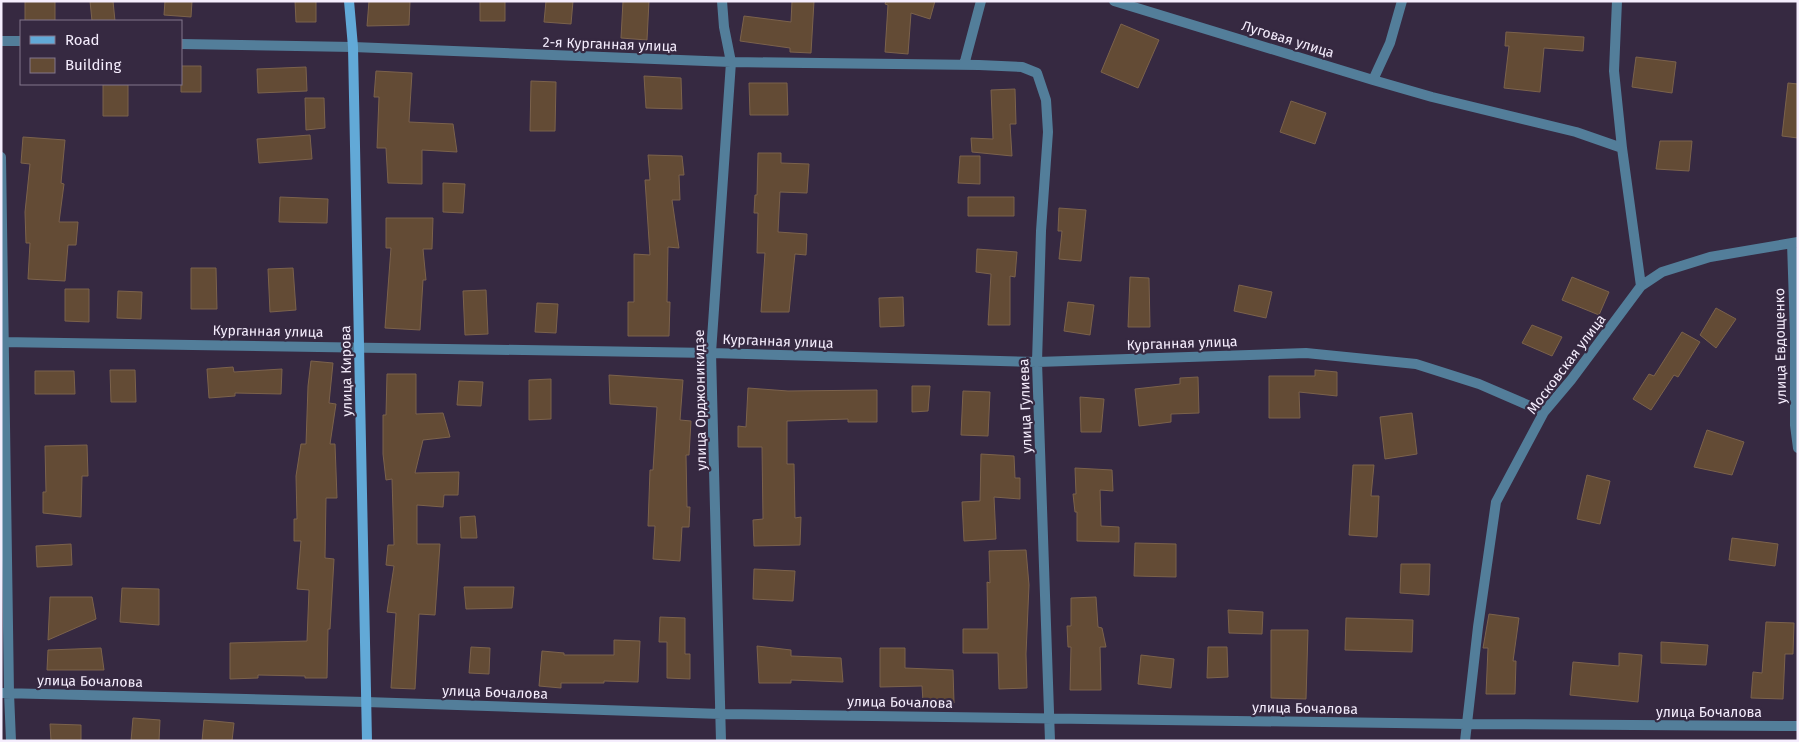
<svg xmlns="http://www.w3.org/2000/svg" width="1799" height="742" viewBox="0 0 1799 742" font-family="'Fira Sans',sans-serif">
<rect width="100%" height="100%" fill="#362941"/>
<path fill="#634b35" stroke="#7b624c" d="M 25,1 L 55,1 L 55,21 L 25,21 Z
M 90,1 L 113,1 L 115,21 L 92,21 Z
M 165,1 L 192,1 L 191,17 L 164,15 Z
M 295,1 L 316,1 L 316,22 L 296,22 Z
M 369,1 L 410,1 L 409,25 L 367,26 Z
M 480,1 L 505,1 L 505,21 L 480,21 Z
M 546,1 L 573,1 L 571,24 L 544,22 Z
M 623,1 L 649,1 L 647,40 L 621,38 Z
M 792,1 L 814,1 L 811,53 L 790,52 L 790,48 L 740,41 L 744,16 L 791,22 Z
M 886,1 L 935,1 L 930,19 L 911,13 L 908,54 L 885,52 L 888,5 L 885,4 Z
M 1121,24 L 1159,40 L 1138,88 L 1101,72 Z
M 1506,32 L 1584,37 L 1583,51 L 1544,48 L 1540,92 L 1504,88 L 1509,46 L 1505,46 Z
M 1636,57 L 1676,62 L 1672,93 L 1632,87 Z
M 181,66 L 201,66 L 201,92 L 181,92 Z
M 306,67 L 307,91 L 258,93 L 257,69 Z
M 376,71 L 412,73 L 409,122 L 453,124 L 457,152 L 422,150 L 422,184 L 388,183 L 386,148 L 377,148 L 379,97 L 374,97 Z
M 644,76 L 681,78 L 682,109 L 646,108 Z
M 531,81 L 556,82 L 555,131 L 530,131 Z
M 749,83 L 787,83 L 788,115 L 750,115 Z
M 1788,83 L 1798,84 L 1798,138 L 1782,136 Z
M 103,84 L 128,84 L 128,116 L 103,116 Z
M 1015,89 L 1016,124 L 1010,124 L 1012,156 L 972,152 L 971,138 L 993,139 L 991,90 Z
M 305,98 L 324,98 L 325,128 L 306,130 Z
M 1291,101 L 1326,113 L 1315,144 L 1280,132 Z
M 310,135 L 312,159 L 259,163 L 257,139 Z
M 23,137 L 65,140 L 61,183 L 64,184 L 59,222 L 78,222 L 76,245 L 68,245 L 65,281 L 28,279 L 30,243 L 26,243 L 25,212 L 30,164 L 21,163 Z
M 1660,141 L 1692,141 L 1689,171 L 1656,169 Z
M 758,153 L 781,153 L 781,163 L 809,164 L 807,193 L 780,192 L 778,232 L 807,234 L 806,255 L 795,254 L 789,312 L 761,312 L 765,253 L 757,253 L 758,213 L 754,213 L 755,195 L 757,195 Z
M 648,155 L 682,156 L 684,175 L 679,175 L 680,200 L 672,200 L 679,248 L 668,247 L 667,302 L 670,302 L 669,336 L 628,336 L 628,302 L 634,302 L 634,254 L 650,255 L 645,180 L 650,180 Z
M 960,156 L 980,156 L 980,184 L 958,183 Z
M 443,183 L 465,184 L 463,213 L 443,212 Z
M 280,197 L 328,199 L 327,223 L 279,222 Z
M 968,197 L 1014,197 L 1014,216 L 968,216 Z
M 1059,208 L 1086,210 L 1081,261 L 1059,259 L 1062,231 L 1058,231 Z
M 386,218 L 433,218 L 432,249 L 423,249 L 426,280 L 423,280 L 420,330 L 385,328 L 391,248 L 386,248 Z
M 977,249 L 1017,252 L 1015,277 L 1010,276 L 1010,325 L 988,325 L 991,274 L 976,272 Z
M 191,268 L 216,268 L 217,309 L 191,309 Z
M 293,268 L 296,310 L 270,312 L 268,269 Z
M 1130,277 L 1149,278 L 1150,327 L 1128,327 Z
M 1572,277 L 1609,292 L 1599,315 L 1562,300 Z
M 1239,285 L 1272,292 L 1266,318 L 1234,311 Z
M 65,289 L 89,289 L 89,322 L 65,321 Z
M 486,290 L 488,334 L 465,335 L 463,291 Z
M 118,291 L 142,292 L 141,319 L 117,318 Z
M 903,297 L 904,326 L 880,327 L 879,298 Z
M 1068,302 L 1094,305 L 1090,335 L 1064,331 Z
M 537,303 L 558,304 L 556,333 L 535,332 Z
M 1716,308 L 1736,319 L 1716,348 L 1700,335 Z
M 1532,325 L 1562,337 L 1552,356 L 1522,343 Z
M 1682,332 L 1700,342 L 1678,377 L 1674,375 L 1651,410 L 1633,399 L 1649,374 L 1654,376 Z
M 311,361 L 333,363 L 329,403 L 336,404 L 330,444 L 335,444 L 337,498 L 326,498 L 325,558 L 334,559 L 330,629 L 328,629 L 327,678 L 305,678 L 305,676 L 258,675 L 258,678 L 230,679 L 230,643 L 307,641 L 309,590 L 297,589 L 301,541 L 294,541 L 294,519 L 297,519 L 296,476 L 301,444 L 306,444 L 308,386 Z
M 233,367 L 234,372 L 282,369 L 281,394 L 235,393 L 235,396 L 209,398 L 207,369 Z
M 110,370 L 135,370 L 136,402 L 111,402 Z
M 1315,370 L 1337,372 L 1337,396 L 1299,392 L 1300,418 L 1269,418 L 1269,376 L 1315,376 Z
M 35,371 L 74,371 L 75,394 L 35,394 Z
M 387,374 L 416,374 L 416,414 L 443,413 L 450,437 L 423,440 L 415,473 L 459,472 L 458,495 L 444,495 L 443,507 L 417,505 L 417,544 L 440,544 L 435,615 L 419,614 L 415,689 L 391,688 L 396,613 L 387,612 L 394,566 L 386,565 L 388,545 L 394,545 L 392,479 L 386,480 L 383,454 L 383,415 L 386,415 Z
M 609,375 L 683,380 L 680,420 L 691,421 L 689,455 L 686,455 L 687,507 L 690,507 L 689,527 L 682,527 L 680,561 L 653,559 L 655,526 L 648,526 L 650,470 L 653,470 L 657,407 L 610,404 Z
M 1198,377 L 1199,413 L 1171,414 L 1171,422 L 1139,426 L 1135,389 L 1180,384 L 1180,378 Z
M 551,379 L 551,419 L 529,420 L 529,380 Z
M 459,381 L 483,382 L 481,406 L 457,405 Z
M 912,386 L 930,386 L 928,411 L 912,412 Z
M 748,388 L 788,391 L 877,390 L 877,422 L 848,422 L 848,419 L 787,421 L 787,464 L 794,464 L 795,518 L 801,517 L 800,545 L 754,546 L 753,520 L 763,519 L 762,447 L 738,447 L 738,426 L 746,427 Z
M 963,391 L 990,392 L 988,436 L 961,435 Z
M 1080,397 L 1104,399 L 1101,432 L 1081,432 Z
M 1412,413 L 1417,454 L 1385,459 L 1380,417 Z
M 1707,430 L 1744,442 L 1732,475 L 1694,467 Z
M 87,445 L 88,476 L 82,476 L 81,517 L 43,513 L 43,492 L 46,492 L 45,446 Z
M 981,454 L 1014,456 L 1015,478 L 1020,478 L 1020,499 L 994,497 L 996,539 L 964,541 L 962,502 L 980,501 Z
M 1353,465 L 1374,465 L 1371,496 L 1379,496 L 1377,537 L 1349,535 Z
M 1075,468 L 1112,470 L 1113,491 L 1100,490 L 1101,526 L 1119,527 L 1119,542 L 1077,541 L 1077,512 L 1075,512 L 1073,494 L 1076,494 Z
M 1587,475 L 1610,481 L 1600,524 L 1577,519 Z
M 475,516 L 477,538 L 461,538 L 460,517 Z
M 1732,538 L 1778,544 L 1775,566 L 1729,560 Z
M 1135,543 L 1176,544 L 1176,577 L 1134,576 Z
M 71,544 L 72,565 L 37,567 L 36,546 Z
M 1026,550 L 1029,585 L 1026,654 L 1027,688 L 999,689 L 998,653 L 963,653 L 963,629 L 988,629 L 987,582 L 990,583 L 989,551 Z
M 1401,564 L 1430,564 L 1429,595 L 1400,593 Z
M 754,569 L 795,571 L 793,601 L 753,599 Z
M 464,587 L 514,587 L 512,608 L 466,609 Z
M 122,588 L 159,589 L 159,625 L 120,622 Z
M 50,597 L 92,597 L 96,619 L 48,640 Z
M 1096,597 L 1098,627 L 1102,628 L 1106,647 L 1100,647 L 1101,690 L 1070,690 L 1071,647 L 1068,647 L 1067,626 L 1071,626 L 1071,598 Z
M 1228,610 L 1263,612 L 1262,634 L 1229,633 Z
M 1489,614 L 1519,618 L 1513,661 L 1516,661 L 1515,694 L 1486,694 L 1488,648 L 1483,648 Z
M 660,617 L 685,618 L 685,654 L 690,654 L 690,679 L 667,678 L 667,642 L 659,642 Z
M 1346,618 L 1413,620 L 1412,652 L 1345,650 Z
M 1766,622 L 1794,623 L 1793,654 L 1785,654 L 1783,699 L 1751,698 L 1753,672 L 1762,673 Z
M 1271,630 L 1308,630 L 1306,699 L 1271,698 Z
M 614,640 L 640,641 L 638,682 L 604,681 L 604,683 L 561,683 L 561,688 L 539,686 L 542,651 L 564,653 L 564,655 L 614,655 Z
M 1661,642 L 1708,645 L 1706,665 L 1661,663 Z
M 757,646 L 791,650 L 791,656 L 841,658 L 843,682 L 791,680 L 791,683 L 759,683 Z
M 471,647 L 490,648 L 489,674 L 469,673 Z
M 1208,647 L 1227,647 L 1228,677 L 1207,678 Z
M 101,648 L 104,670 L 47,670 L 48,650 Z
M 880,648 L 905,648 L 905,668 L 953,670 L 954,703 L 923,702 L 922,686 L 880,687 Z
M 1619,653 L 1642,655 L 1638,702 L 1570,695 L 1573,662 L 1619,666 Z
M 1141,655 L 1174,659 L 1171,688 L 1138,684 Z
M 133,718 L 160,720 L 159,741 L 131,741 Z
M 204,720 L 234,723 L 232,741 L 202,741 Z
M 50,724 L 81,725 L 81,741 L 51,741 Z"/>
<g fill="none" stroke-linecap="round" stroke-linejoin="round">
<path stroke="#537e9a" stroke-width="10" d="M 1114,1 L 1373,80 L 1432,97 L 1576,132 L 1622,148
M 1617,1 L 1614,71 L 1622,148 L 1641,286
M 1,41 L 21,41
M 181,44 L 353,47 L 731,62 L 979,65 L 1022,67 L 1037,73 L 1046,100 L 1048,132 L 1041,231 L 1037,362 L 1050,741
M 964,65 L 981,1
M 1373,80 L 1390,43 L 1402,1
M 1,157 L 9,693 L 11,741
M 1792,243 L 1795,334 L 1795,425 L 1798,448
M 1,342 L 711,353 L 1037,362 L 1306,353 L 1416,364 L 1479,384 L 1544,412
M 1,693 L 366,702 L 721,714 L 1466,724 L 1798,726
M 721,741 L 711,353 L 731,62 L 724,27 L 722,1
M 1465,741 L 1478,627 L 1496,502 L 1544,412 L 1571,380 L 1641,286 L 1662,272 L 1710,257 L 1798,242"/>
<path stroke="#62a9d7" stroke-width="10" d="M 349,1 L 353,47 L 367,741"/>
</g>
<g text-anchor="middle" stroke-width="4.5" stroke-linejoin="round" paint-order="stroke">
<g font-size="14" fill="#f5edfd" stroke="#362941">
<text transform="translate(1288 39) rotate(17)" y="5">Луговая улица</text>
<text transform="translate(610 44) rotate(2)" y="5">2-я Курганная улица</text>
<text transform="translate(268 331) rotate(1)" y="5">Курганная улица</text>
<text transform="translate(778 341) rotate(2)" y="5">Курганная улица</text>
<text transform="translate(1182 343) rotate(-2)" y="5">Курганная улица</text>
<text transform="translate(1780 346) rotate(-91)" y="5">улица Евдощенко</text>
<text transform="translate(1566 364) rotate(-53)" y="5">Московская улица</text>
<text transform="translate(346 371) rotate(-91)" y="5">улица Кирова</text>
<text transform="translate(700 400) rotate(-91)" y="5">улица Орджоникидзе</text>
<text transform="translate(1025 406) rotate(-92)" y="5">улица Гулиева</text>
<text transform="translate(90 681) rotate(1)" y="5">улица Бочалова</text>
<text transform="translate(495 692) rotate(2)" y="5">улица Бочалова</text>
<text transform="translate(900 702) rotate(1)" y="5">улица Бочалова</text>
<text transform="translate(1305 708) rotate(1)" y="5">улица Бочалова</text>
<text x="1709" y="717">улица Бочалова</text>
</g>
</g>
<rect width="1799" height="742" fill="none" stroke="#f5edfd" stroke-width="5"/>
<rect x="20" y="20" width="162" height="65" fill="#362941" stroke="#82778c"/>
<rect x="30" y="36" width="25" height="8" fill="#62a9d7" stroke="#82778c"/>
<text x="65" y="45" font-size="15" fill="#f5edfd">Road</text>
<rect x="30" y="58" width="25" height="15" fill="#634b35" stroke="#82778c"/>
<text x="65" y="70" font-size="15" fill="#f5edfd">Building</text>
</svg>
